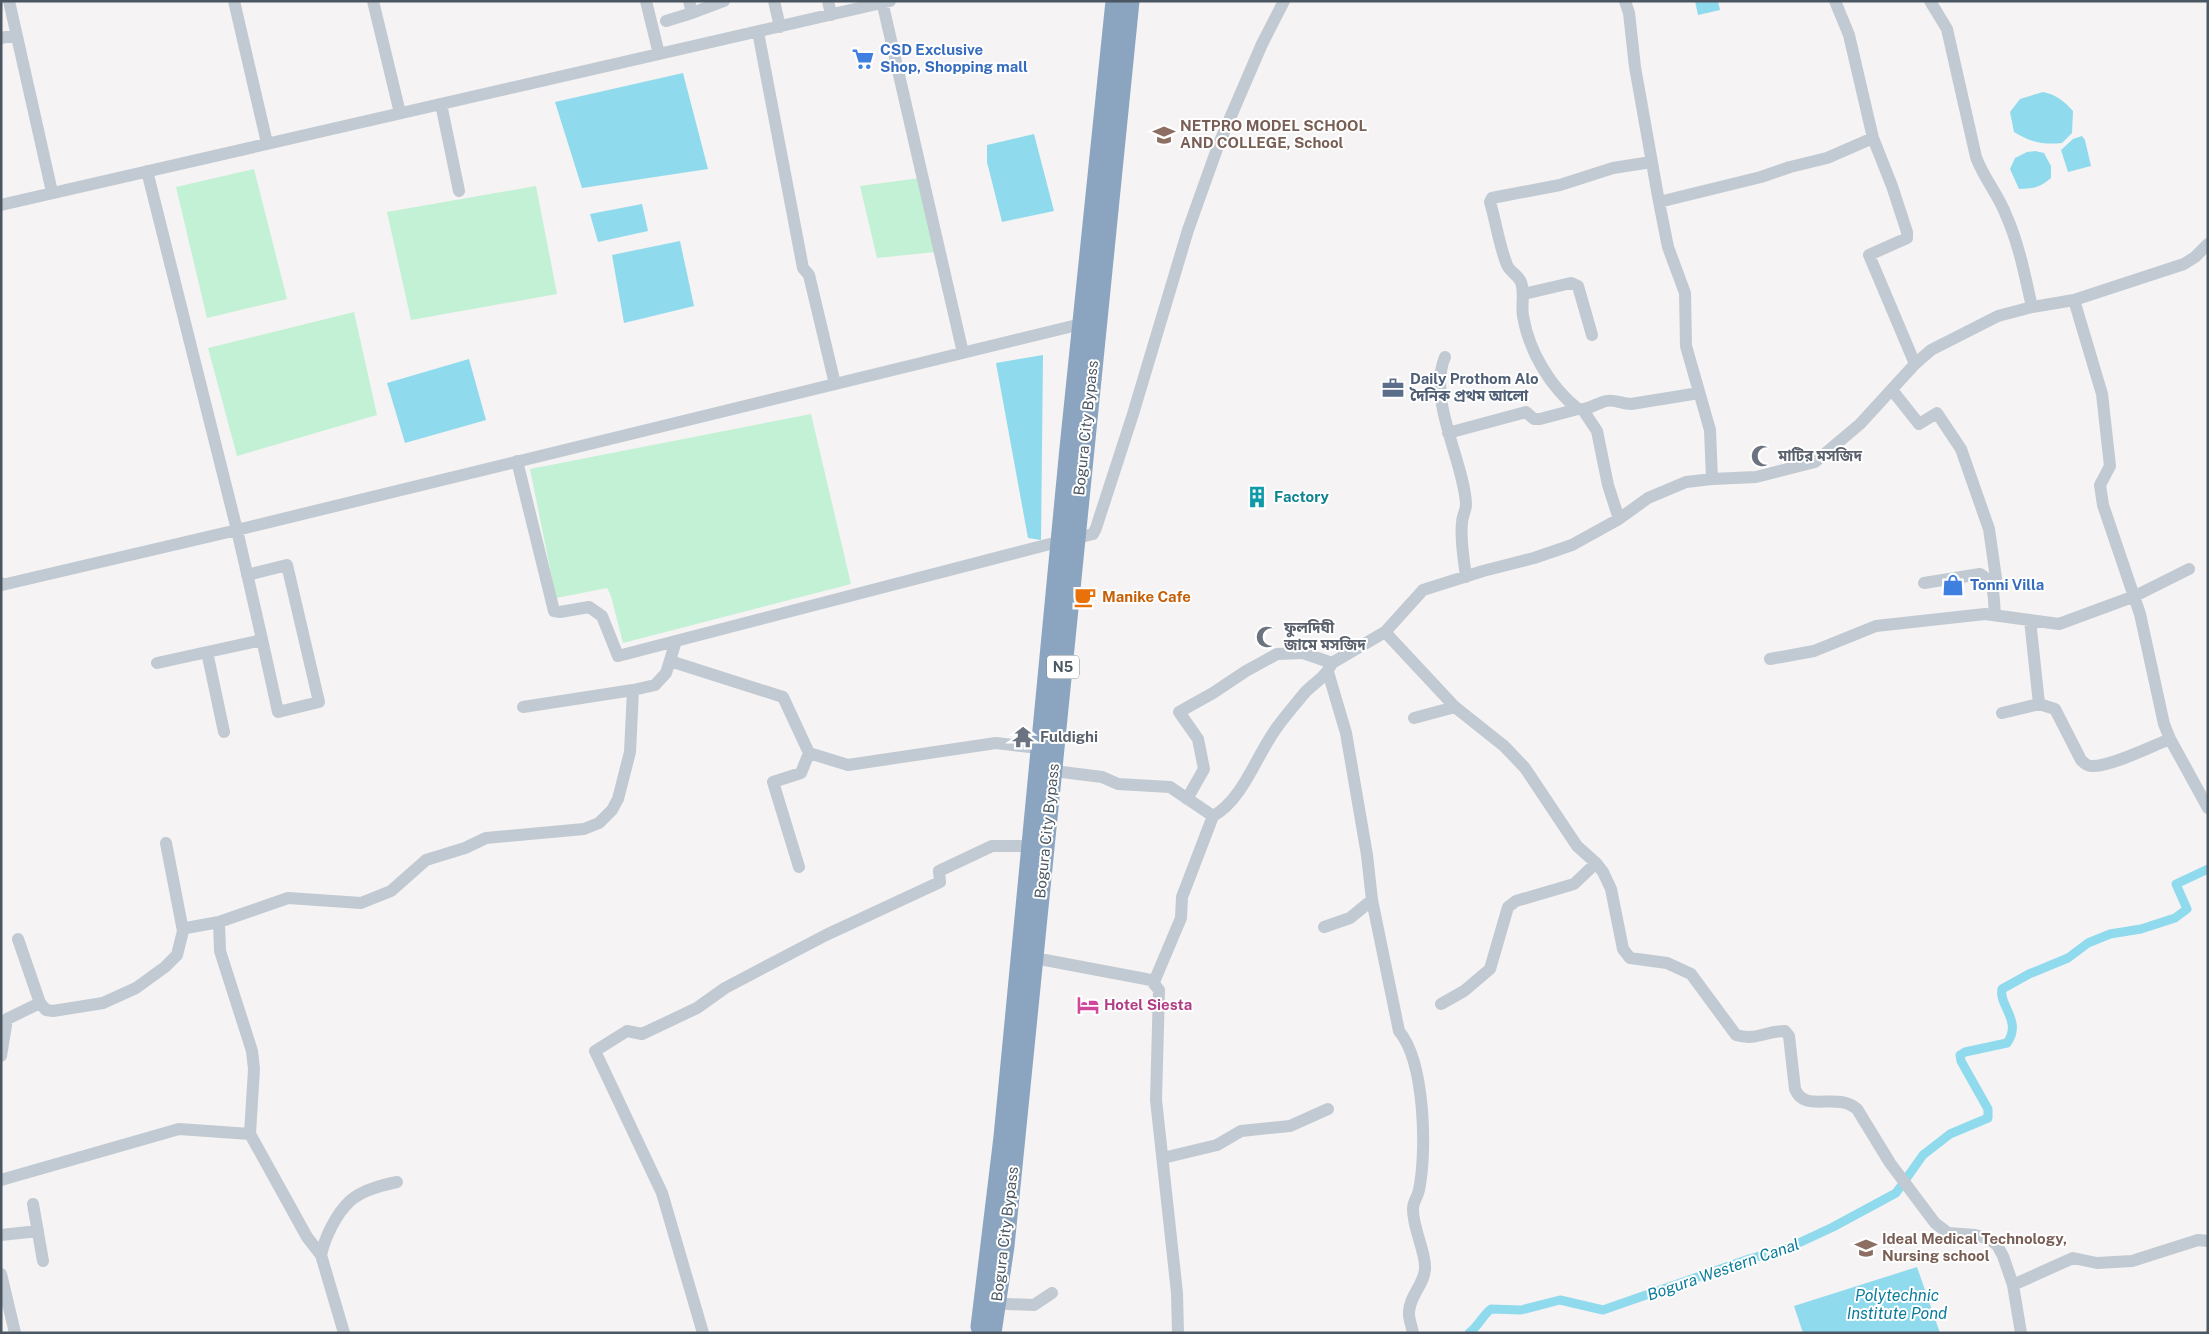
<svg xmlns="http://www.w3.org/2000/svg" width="2209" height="1334" viewBox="0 0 2209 1334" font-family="'Public Sans','Noto Sans Bengali',sans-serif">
<rect width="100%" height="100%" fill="#f5f3f3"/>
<path fill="#c3f1d5" d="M 254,169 L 287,299 L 207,318 L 176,187 Z
M 920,178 L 935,252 L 877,258 L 860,186 Z
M 536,186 L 557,294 L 411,320 L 387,212 Z
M 354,312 L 377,415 L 237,456 L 208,348 Z
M 811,414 L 851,584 L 623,643 L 611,596 L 607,588 L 556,598 L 530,469 Z"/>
<path fill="#90daee" d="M 1695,1 L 1718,1 L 1720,10 L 1698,15 Z
M 683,73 L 708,169 L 582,188 L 555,102 Z
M 2043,92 C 2057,95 2064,101 2073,111 L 2072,133 L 2062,143 C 2043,145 2030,142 2014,132 L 2010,112 L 2020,99 Z
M 1034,134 L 1054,211 L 1002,222 L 987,162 L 987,145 Z
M 2082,136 L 2085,140 L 2091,166 L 2068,172 L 2061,150 L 2073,139 Z
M 2035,151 L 2044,153 L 2051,166 L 2051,178 C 2041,187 2033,189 2019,189 L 2010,169 L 2015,158 L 2027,152 Z
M 642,204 L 648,231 L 598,242 L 590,214 Z
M 680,241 L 694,306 L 624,323 L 612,255 Z
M 1043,355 L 1041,540 L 1028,538 L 996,363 Z
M 469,359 L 486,420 L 405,443 L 387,383 Z
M 1917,1267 L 1940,1333 L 1803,1333 L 1794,1306 Z"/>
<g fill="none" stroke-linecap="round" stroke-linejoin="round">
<path stroke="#90daee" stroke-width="9" d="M 1469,1333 C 1478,1327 1482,1316 1491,1309 L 1521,1310 L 1560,1300 L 1603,1310 L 1749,1259 L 1788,1248 L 1833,1227 L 1896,1193 L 1923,1155 L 1950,1134 L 1988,1118 L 1988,1109 L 1961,1061 L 1960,1055 L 1965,1052 L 2007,1043 C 2023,1021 1998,1005 2002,989 L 2029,974 L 2068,958 L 2088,943 L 2110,934 L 2141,929 L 2175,918 L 2187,909 L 2176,884 L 2208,869"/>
<path stroke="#c1cad2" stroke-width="12" d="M 9,1 L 52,192
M 234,1 L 267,143
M 373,1 L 400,113
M 646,1 L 659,54
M 774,1 L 780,27
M 828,1 L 831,15
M 882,1 L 963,353
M 1625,1 L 1629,13 L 1635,67 L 1659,202 L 1668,247 L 1685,293 L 1686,346 L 1710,430 L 1712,479 L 1756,477 L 1815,462 L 1860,424 L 1915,364 L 1931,350 L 1998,316 L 2032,307 L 2074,300 L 2184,264 L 2195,257 L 2208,244
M 1835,1 L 1849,35 L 1873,138 L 1892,186 L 1907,232 L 1907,238 L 1869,255 L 1915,364
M 1930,1 L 1947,29 L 1976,157 C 1984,179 1998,194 2006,215 C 2019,244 2025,276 2032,307
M 692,13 L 724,1
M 666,21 L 692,13 L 689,1
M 758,32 L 803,268 L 809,275 L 835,384
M 1,38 L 16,35
M 441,104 L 459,191
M 147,171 L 237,530 C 251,591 265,651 278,712 L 319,702 L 287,565 L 247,575
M 1659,202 L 1761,177 L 1790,167 L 1827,158 L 1873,138
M 1,205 L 890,1
M 1524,294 L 1571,283 L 1578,286 L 1592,335
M 2074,300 L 2102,394 L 2110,466 L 2100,485 L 2103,505 L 2140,614 L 2164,724 L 2170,739 L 2208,808
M 1445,357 C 1427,399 1464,462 1466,504 C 1466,511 1462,516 1462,523 C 1460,540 1464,560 1466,577
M 1892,390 L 1919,424 L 1937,413 L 1961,449 L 1989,529 L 1996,578 L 1993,587
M 1578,409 C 1550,387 1529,351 1523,316 C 1521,304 1525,294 1521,282 C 1518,275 1510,272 1507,265 C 1499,245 1496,222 1490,202 L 1492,198 L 1497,197 L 1560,185 L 1613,168 L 1651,162
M 1583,410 L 1597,431 L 1608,485 L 1619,519
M 1448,433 L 1526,412 L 1534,419 L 1540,419 L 1578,409 C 1587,411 1597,403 1606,401 C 1614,399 1622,404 1631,404 L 1699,393
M 517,461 L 554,611 L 560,612 L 589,607 L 602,616 L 618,656 L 1050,544
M 1085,536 L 1093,534 L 1096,528 L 1133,414 L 1188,230 L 1218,146 L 1262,44 L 1284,1
M 1,583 L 2,585 L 237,530 L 1073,326
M 1924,583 L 1980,574 C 1997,584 1993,598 1995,615
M 2030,620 L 2039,704
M 1385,632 L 1455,707 L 1504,746 L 1525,768 L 1577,846 L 1596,863
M 207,652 L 224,732
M 1770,659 L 1814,651 L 1876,626 L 1985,614 L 2059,624 L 2135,596 L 2189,569
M 670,661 L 783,697 L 809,753 L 848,765 L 996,743 L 1030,747
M 157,663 L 262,640
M 1328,672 L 1346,733 L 1367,855 L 1372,900 L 1399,1031 C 1425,1062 1427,1151 1419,1190 C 1418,1196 1413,1202 1413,1208 C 1412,1227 1426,1252 1425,1268 C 1425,1284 1408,1297 1409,1314 C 1409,1320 1412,1327 1413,1333
M 523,707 L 633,690
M 2002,713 L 2039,704 L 2055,709 L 2081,760 C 2084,763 2087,766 2091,766 C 2108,768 2152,746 2170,739
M 1414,718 L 1455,707
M 1062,772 L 1102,777 L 1118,784 L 1170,787 L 1213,816 C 1244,799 1257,753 1278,726 C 1286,715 1294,706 1302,696 C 1311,684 1325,679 1331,665
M 1187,799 L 1204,769 L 1198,739 L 1179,712 L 1213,693 L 1246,671 L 1277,654 L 1303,653 L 1332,663 L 1385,632 L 1423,590 L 1483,571 L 1534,558 L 1572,545 L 1619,519 L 1648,498 L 1686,482 L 1712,479
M 166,843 L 183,931
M 799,867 L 773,782 L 801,773 L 809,753
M 1324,927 L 1350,918 L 1372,900
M 18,939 L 40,1003 L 46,1010 L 53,1011 L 103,1003 L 136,988 L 165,967 L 177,955 L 183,931 L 186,928 L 219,922
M 1045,960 L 1151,980 L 1159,990 L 1156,1100 L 1177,1293 L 1178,1333
M 1154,982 L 1181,918 L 1182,897 L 1213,816
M 1441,1004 L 1464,991 L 1490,969 L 1508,907 L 1516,901 L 1574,884 L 1596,863 L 1603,872 L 1611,889 L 1623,949 L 1630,958 L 1667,963 L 1691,974 L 1736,1035 C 1756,1041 1765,1031 1785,1031 L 1789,1036 L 1795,1089 C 1805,1114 1836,1091 1857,1109 L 1890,1163 L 1935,1223 L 1948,1233 L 1975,1235 L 1989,1239 L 1997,1245 L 2003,1256 L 2013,1285 L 2021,1333
M 1,1056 L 7,1019 L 40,1003
M 1163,1158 L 1217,1145 L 1241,1131 L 1290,1126 L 1328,1109
M 1,1180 L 179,1129 L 250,1134
M 397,1182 C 382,1185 362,1190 350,1201 C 336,1214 325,1237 321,1255 L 307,1237 L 250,1134 L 254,1069 L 252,1051 L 220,951 L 219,922 L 288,898 L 361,903 L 391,891 L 426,860 L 465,848 L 486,838 L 584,829 L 599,823 L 612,810 L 618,799 L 630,752 L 633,690 L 655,685 L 666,673 L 676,641
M 33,1204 L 43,1261
M 1,1235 L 38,1231
M 321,1255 L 344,1333
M 1,1274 L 15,1333
M 2013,1285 L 2073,1258 L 2097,1263 L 2132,1261 L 2198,1240 L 2208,1241
M 1007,1304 L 1034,1305 L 1052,1293
M 703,1333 L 662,1193 L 595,1051 L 627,1031 L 642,1034 L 697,1008 L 725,988 L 826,935 L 940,882 L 939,871 L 992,846 L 1021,846"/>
<path stroke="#8ba5c1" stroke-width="19" d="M 980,1327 L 1003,1137 L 1069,448 L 1115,1
M 992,1333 L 1005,1246 L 1130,1"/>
</g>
<defs>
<g id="supermarket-bare" transform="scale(1.725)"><path d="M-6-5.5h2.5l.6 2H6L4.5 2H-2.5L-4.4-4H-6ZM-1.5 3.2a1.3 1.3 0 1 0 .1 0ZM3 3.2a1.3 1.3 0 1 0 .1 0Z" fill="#3f7fe0" stroke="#fff" stroke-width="2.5" paint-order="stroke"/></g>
<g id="school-bare" transform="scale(1.725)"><path d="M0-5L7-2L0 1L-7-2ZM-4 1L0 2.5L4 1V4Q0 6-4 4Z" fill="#8d6e63" stroke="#fff" stroke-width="2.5" paint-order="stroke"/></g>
<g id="office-bare" transform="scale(1.725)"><path d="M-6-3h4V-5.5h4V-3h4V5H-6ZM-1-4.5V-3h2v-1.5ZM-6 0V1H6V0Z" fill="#5c6f8a" stroke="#fff" stroke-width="2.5" paint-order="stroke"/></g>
<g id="mosque-bare" transform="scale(1.725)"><path d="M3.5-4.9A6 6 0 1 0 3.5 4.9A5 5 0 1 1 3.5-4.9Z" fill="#6b7280" stroke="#fff" stroke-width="2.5" paint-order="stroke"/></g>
<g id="building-bare" transform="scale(1.725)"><path d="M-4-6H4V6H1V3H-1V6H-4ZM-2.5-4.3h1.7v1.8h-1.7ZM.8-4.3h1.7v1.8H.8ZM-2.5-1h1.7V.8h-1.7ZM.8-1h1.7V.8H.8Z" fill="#0f9aa8" stroke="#fff" stroke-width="2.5" paint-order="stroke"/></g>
<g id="shop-bare" transform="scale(1.725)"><path d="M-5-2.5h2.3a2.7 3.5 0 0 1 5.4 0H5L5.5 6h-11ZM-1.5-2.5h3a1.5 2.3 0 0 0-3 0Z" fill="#3f7fe0" stroke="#fff" stroke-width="2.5" paint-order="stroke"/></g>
<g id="cafe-bare" transform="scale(1.725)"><path d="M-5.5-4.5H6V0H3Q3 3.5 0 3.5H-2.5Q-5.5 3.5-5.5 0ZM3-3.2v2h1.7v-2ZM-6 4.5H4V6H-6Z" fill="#e8710a" stroke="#fff" stroke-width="2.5" paint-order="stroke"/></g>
<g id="temple-bare" transform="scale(1.725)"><path d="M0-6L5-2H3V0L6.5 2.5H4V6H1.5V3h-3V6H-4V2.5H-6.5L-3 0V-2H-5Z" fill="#6b7280" stroke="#fff" stroke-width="2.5" paint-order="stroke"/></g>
<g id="hotel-bare" transform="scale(1.725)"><path d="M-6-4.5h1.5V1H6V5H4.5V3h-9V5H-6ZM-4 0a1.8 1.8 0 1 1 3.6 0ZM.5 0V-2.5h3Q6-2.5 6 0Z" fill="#d1479c" stroke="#fff" stroke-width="2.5" paint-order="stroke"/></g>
</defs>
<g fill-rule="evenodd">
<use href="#supermarket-bare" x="863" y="59"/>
<use href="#school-bare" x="1164" y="135"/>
<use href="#office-bare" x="1393" y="388"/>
<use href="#mosque-bare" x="1762" y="456"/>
<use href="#building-bare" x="1257" y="497"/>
<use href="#shop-bare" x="1953" y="585"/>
<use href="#cafe-bare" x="1085" y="597"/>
<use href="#mosque-bare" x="1267" y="637"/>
<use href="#temple-bare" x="1023" y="737"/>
<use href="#hotel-bare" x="1088" y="1005"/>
<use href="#school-bare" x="1866" y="1248"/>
</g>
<g text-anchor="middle" stroke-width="4" stroke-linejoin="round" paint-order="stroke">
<rect fill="#fff" stroke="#808990" stroke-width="1" x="1047" y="655.5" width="32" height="23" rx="4"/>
<g font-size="14" font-weight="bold" fill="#4a5661">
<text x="1063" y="672">N5</text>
</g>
<g font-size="15" font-weight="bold" fill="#366cbe" stroke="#fff" text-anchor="start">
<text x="880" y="55">CSD Exclusive<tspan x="880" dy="17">Shop, Shopping mall</tspan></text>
<text x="1970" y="590">Tonni Villa</text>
</g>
<g font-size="15" font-weight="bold" fill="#785e54" stroke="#fff" text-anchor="start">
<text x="1180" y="131">NETPRO MODEL SCHOOL<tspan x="1180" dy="17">AND COLLEGE, School</tspan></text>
<text x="1882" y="1244">Ideal Medical Technology,<tspan x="1882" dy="17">Nursing school</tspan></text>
</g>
<g font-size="15" font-weight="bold" fill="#4e5e75" stroke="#fff" text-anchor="start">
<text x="1410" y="384">Daily Prothom Alo<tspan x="1410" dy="17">দৈনিক প্রথম আলো</tspan></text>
</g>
<g font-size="15" fill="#4a5661" stroke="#fff">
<text transform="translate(1086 428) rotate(-84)" y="5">Bogura City Bypass</text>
<text transform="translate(1047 831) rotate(-84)" y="5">Bogura City Bypass</text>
<text transform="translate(1005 1234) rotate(-83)" y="5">Bogura City Bypass</text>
</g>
<g font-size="15" font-weight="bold" fill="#5b616d" stroke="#fff" text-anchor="start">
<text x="1778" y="461">মাটির মসজিদ</text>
<text x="1284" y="633">ফুলদিঘী<tspan x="1284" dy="17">জামে মসজিদ</tspan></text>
<text x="1040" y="742">Fuldighi</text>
</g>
<g font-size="15" font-weight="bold" fill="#0d838f" stroke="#fff" text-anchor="start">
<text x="1274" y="502">Factory</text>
</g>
<g font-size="15" font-weight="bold" fill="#c56008" stroke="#fff" text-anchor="start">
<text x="1102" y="602">Manike Cafe</text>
</g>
<g font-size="15" font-weight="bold" fill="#b23c85" stroke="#fff" text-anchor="start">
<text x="1104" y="1010">Hotel Siesta</text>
</g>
<g font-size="16" font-style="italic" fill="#0c7c9b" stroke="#fff">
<text transform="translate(1723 1269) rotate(-19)" y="6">Bogura Western Canal</text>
<text x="1897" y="1301">Polytechnic<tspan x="1897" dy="18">Institute Pond</tspan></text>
</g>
</g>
<rect width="2209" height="1334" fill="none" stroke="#4a5661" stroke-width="5"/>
</svg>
